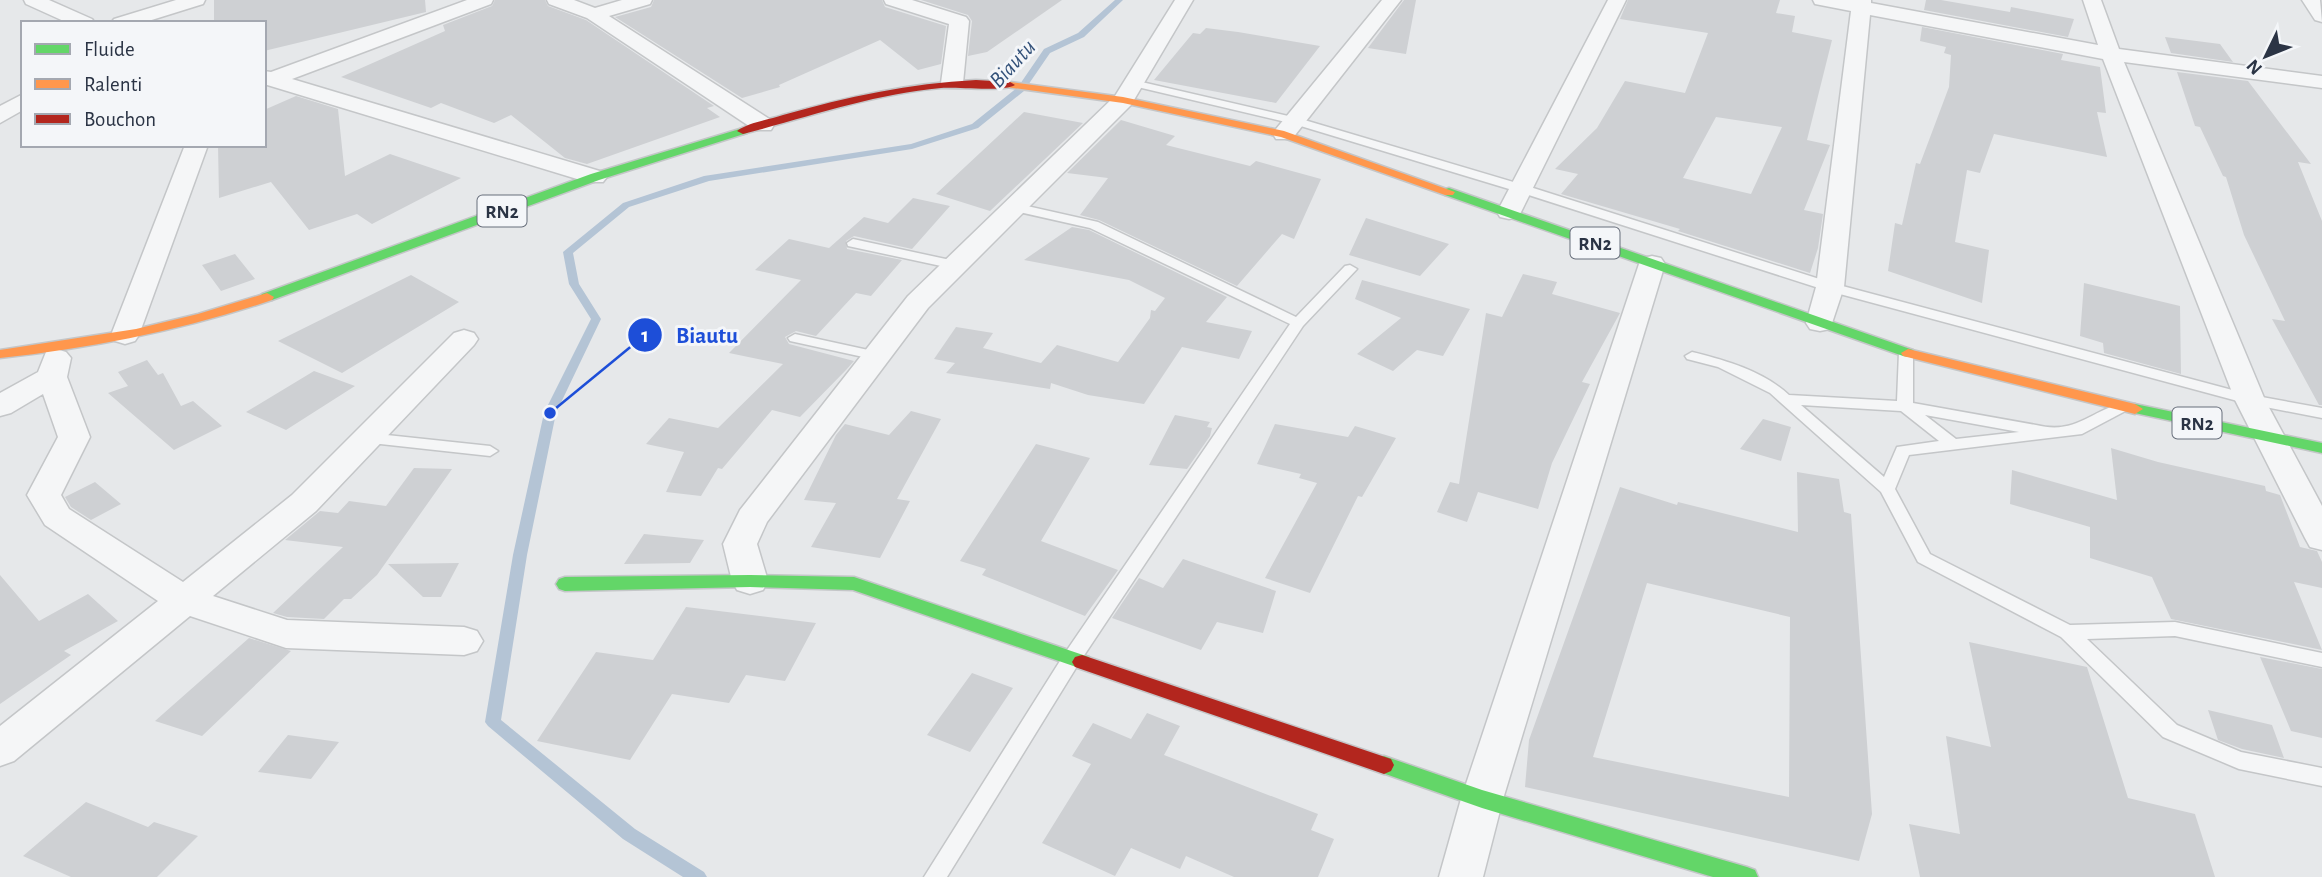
<svg xmlns="http://www.w3.org/2000/svg" width="2322" height="877" viewBox="0 0 2322 877" font-family="'Alegreya Sans',sans-serif">
<rect width="100%" height="100%" fill="#e6e8ea"/>
<g fill="none" stroke-linecap="round" stroke-linejoin="round">
<path fill="#b4c4d5" fill-rule="evenodd" d="M 1115,0 L 1123,0 L 1084,37 L 1050,53 L 1024,91 L 978,128 L 912,149 L 709,181 L 629,207 L 573,253 L 579,284 L 601,319 L 556,413 L 527,555 L 501,720 L 635,829 L 704,872 L 707,877 L 683,877 L 623,839 L 488,726 L 485,722 L 513,555 L 544,413 L 591,319 L 569,284 L 563,252 L 623,203 L 704,176 L 911,144 L 972,124 L 1018,87 L 1044,49 L 1078,33 Z"/>
</g>
<path fill="#ced0d3" fill-rule="evenodd" d="M 214,0 L 425,0 L 426,12 L 264,51 L 264,23 L 214,23 Z
M 495,0 L 545,0 L 548,6 L 586,20 L 714,106 L 707,108 L 720,117 L 587,164 L 565,158 L 511,115 L 494,123 L 441,103 L 431,108 L 341,77 L 445,31 L 443,25 L 492,6 Z
M 654,0 L 882,0 L 885,7 L 946,26 L 941,64 L 918,70 L 880,40 L 779,85 L 780,87 L 742,98 L 615,17 L 651,7 Z
M 921,0 L 1062,0 L 987,52 L 968,56 L 972,21 L 968,15 Z
M 1404,0 L 1416,0 L 1406,54 L 1368,48 Z
M 1628,0 L 1780,0 L 1776,13 L 1795,16 L 1792,32 L 1832,40 L 1807,140 L 1830,145 L 1804,210 L 1823,214 L 1818,248 L 1810,273 L 1678,231 L 1680,229 L 1561,194 L 1578,174 L 1555,169 L 1597,128 L 1625,81 L 1685,93 L 1708,33 L 1620,19 ZM 1716,117 L 1782,127 L 1751,194 L 1683,178 Z
M 1926,0 L 1941,0 L 2010,12 L 2011,7 L 2074,19 L 2068,37 L 1924,10 Z
M 1922,27 L 2063,54 L 2061,60 L 2100,67 L 2106,113 L 2097,112 L 2107,157 L 1994,134 L 1980,173 L 1967,170 L 1955,242 L 1989,250 L 1982,303 L 1888,271 L 1895,223 L 1902,225 L 1916,163 L 1920,164 L 1949,87 L 1951,55 L 1944,53 L 1946,47 L 1920,41 Z
M 1206,28 L 1238,32 L 1320,46 L 1276,103 L 1154,80 L 1193,33 L 1200,34 Z
M 2165,37 L 2220,44 L 2233,62 L 2171,53 Z
M 2177,72 L 2248,81 L 2311,164 L 2298,162 L 2322,221 L 2322,405 L 2319,405 L 2272,319 L 2285,321 L 2244,235 L 2226,177 L 2223,176 L 2200,127 L 2195,126 Z
M 296,96 L 338,109 L 345,176 L 390,154 L 461,178 L 372,224 L 357,214 L 309,230 L 271,182 L 219,198 L 218,145 L 264,145 L 264,110 Z
M 1024,112 L 1083,123 L 990,211 L 936,194 Z
M 1121,120 L 1175,136 L 1166,145 L 1250,166 L 1256,161 L 1321,179 L 1294,239 L 1282,234 L 1237,286 L 1099,220 L 1080,215 L 1108,178 L 1067,173 Z
M 913,198 L 950,206 L 912,249 L 854,236 L 846,241 L 847,249 L 902,260 L 871,296 L 856,293 L 816,336 L 796,331 L 785,337 L 789,344 L 854,361 L 846,370 L 800,417 L 772,410 L 722,469 L 718,468 L 701,496 L 666,492 L 684,452 L 646,444 L 669,418 L 718,428 L 783,364 L 729,353 L 801,280 L 755,270 L 789,239 L 829,248 L 864,217 L 888,223 Z
M 1366,218 L 1449,244 L 1420,276 L 1349,255 Z
M 1072,227 L 1089,230 L 1227,297 L 1206,322 L 1252,331 L 1239,359 L 1182,347 L 1144,404 L 1088,395 L 1051,383 L 1050,389 L 946,373 L 955,363 L 934,359 L 956,327 L 993,333 L 983,348 L 1041,363 L 1057,345 L 1118,362 L 1150,318 L 1151,310 L 1155,311 L 1165,298 L 1129,280 L 1024,260 Z
M 235,254 L 255,279 L 221,291 L 202,265 Z
M 1523,274 L 1557,282 L 1552,294 L 1620,313 L 1582,382 L 1590,384 L 1552,463 L 1538,509 L 1478,492 L 1467,522 L 1437,512 L 1450,482 L 1459,484 L 1486,313 L 1502,317 Z
M 411,275 L 459,302 L 342,373 L 278,341 Z
M 1362,280 L 1470,309 L 1443,356 L 1417,350 L 1393,371 L 1357,354 L 1401,318 L 1355,299 Z
M 2084,283 L 2180,306 L 2181,374 L 2104,353 L 2103,343 L 2080,336 Z
M 147,360 L 158,375 L 163,373 L 181,406 L 193,401 L 222,426 L 174,450 L 108,393 L 128,386 L 118,372 Z
M 314,371 L 355,386 L 286,430 L 246,412 Z
M 911,411 L 941,419 L 897,499 L 910,501 L 880,558 L 811,547 L 836,503 L 804,500 L 836,435 L 845,424 L 889,435 Z
M 1175,415 L 1210,422 L 1207,427 L 1212,428 L 1210,436 L 1187,469 L 1149,465 Z
M 1763,419 L 1791,427 L 1781,461 L 1740,449 Z
M 1275,424 L 1348,437 L 1355,426 L 1396,438 L 1362,497 L 1358,496 L 1310,593 L 1265,578 L 1317,483 L 1299,478 L 1301,474 L 1257,464 Z
M 1036,444 L 1090,458 L 1041,541 L 1118,570 L 1085,616 L 982,575 L 986,569 L 960,561 Z
M 2111,448 L 2158,462 L 2265,486 L 2266,491 L 2280,495 L 2300,547 L 2317,551 L 2322,562 L 2322,588 L 2294,582 L 2322,650 L 2171,619 L 2152,577 L 2090,558 L 2090,527 L 2010,504 L 2012,470 L 2117,500 Z
M 414,468 L 452,469 L 377,575 L 351,599 L 344,599 L 324,619 L 287,617 L 273,613 L 343,547 L 285,540 L 320,511 L 338,513 L 349,501 L 386,506 Z
M 1797,472 L 1839,479 L 1844,512 L 1851,514 L 1872,814 L 1859,861 L 1525,787 L 1529,740 L 1620,487 L 1677,505 L 1678,502 L 1798,532 ZM 1647,583 L 1790,617 L 1789,797 L 1593,757 Z
M 95,482 L 121,504 L 91,520 L 71,507 L 65,497 Z
M 644,534 L 704,540 L 690,563 L 624,564 Z
M 1183,559 L 1276,591 L 1263,633 L 1217,622 L 1201,650 L 1112,618 L 1139,578 L 1163,588 Z
M 459,563 L 441,597 L 423,597 L 388,564 Z
M 0,575 L 39,621 L 88,594 L 118,621 L 64,651 L 71,655 L 0,704 Z
M 686,607 L 816,623 L 785,681 L 746,675 L 729,703 L 672,694 L 630,760 L 537,741 L 596,652 L 653,660 Z
M 249,638 L 291,651 L 202,736 L 155,721 Z
M 1969,642 L 2087,667 L 2128,798 L 2195,814 L 2215,877 L 1920,877 L 1909,824 L 1960,834 L 1946,736 L 1991,747 Z
M 2260,657 L 2322,669 L 2322,738 L 2291,731 Z
M 972,673 L 1013,688 L 970,752 L 927,735 Z
M 2208,710 L 2272,725 L 2284,758 L 2242,749 L 2218,740 Z
M 1147,713 L 1180,726 L 1164,755 L 1318,814 L 1311,830 L 1334,839 L 1318,877 L 1234,877 L 1186,856 L 1180,869 L 1131,848 L 1115,876 L 1042,843 L 1091,764 L 1072,756 L 1093,723 L 1131,739 Z
M 288,735 L 339,742 L 311,779 L 258,772 Z
M 86,802 L 148,827 L 154,822 L 198,836 L 157,877 L 71,877 L 23,856 Z"/>
<g fill="none" stroke-linecap="round" stroke-linejoin="round">
<g stroke="#c4c6c8" stroke-width="3">
<path id="lane" d="M 1133,80 L 1301,119 L 1527,186 L 1835,284 L 2251,395 L 2322,408 L 2322,418 L 2245,403 L 1825,290 L 1519,192 L 1294,124 L 1129,85 L 1128,83 Z
M 1014,203 L 1098,222 L 1296,317 L 1345,266 L 1350,265 L 1357,269 L 1303,326 L 1079,663 L 947,877 L 924,877 L 1065,653 L 1290,324 L 1090,228 L 1010,210 L 1010,204 Z
M 853,239 L 955,261 L 962,265 L 955,269 L 848,246 L 847,243 Z
M 795,334 L 882,353 L 884,356 L 877,360 L 790,341 L 788,338 Z
M 1906,348 L 1913,352 L 1913,403 L 2036,425 C 2076,435 2090,411 2125,402 L 2133,407 L 2082,434 L 1909,455 L 1895,489 L 1930,554 L 2070,625 L 2175,622 L 2322,653 L 2322,667 L 2175,636 L 2087,639 L 2177,725 L 2241,752 L 2322,768 L 2322,786 L 2239,769 L 2163,737 L 2061,637 L 1918,562 L 1881,492 L 1770,393 L 1718,367 L 1687,359 L 1685,356 L 1692,352 C 1725,360 1763,371 1789,395 L 1897,401 L 1899,352 ZM 1801,405 L 1901,411 L 1939,441 L 1897,447 L 1884,477 ZM 1925,415 L 2019,432 L 1956,439 Z
M 368,433 L 490,446 L 498,451 L 490,456 L 362,442 L 360,438 L 362,434 Z"/>
</g>
<g stroke="#c4c6c8" stroke-width="3">
<path id="street" d="M 24,0 L 49,0 L 92,19 L 95,23 L 68,23 L 26,4 Z
M 176,0 L 205,0 L 203,4 L 142,23 L 111,23 L 114,19 Z
M 467,0 L 493,0 L 491,4 L 292,79 L 603,172 L 607,177 L 603,182 L 587,182 L 264,84 L 264,71 L 271,72 Z
M 547,0 L 574,0 L 595,8 L 622,0 L 652,0 L 650,4 L 609,16 L 771,120 L 774,125 L 771,130 L 755,130 L 587,18 L 549,4 Z
M 884,0 L 912,0 L 966,17 L 969,21 L 963,83 L 959,87 L 945,87 L 941,83 L 949,24 L 886,4 Z
M 1175,0 L 1193,0 L 1131,105 L 928,308 L 767,522 L 757,544 L 768,581 L 763,590 L 750,594 L 737,590 L 732,581 L 723,544 L 740,510 L 908,296 L 1115,96 Z
M 1382,0 L 1401,0 L 1292,139 L 1276,139 L 1273,134 L 1276,129 Z
M 1608,0 L 1626,0 L 1521,212 L 1518,217 L 1509,219 L 1500,217 L 1497,212 Z
M 1813,0 L 1871,0 L 1871,3 L 2098,45 L 2083,0 L 2101,0 L 2119,49 L 2322,76 L 2322,88 L 2124,62 L 2265,400 L 2322,506 L 2322,550 L 2310,547 L 2305,538 L 2235,400 L 2103,59 L 1870,15 L 1844,287 L 1830,329 L 1820,331 L 1810,329 L 1806,323 L 1816,287 L 1851,11 L 1815,4 Z
M 2302,0 L 2320,0 L 2322,22 L 2315,20 Z
M 23,94 L 23,110 L 0,123 L 0,106 Z
M 185,145 L 208,145 L 139,335 L 135,341 L 125,344 L 115,341 L 111,335 Z
M 1652,256 L 1661,258 L 1665,264 L 1503,799 L 1483,877 L 1439,877 L 1461,799 L 1639,264 L 1643,258 Z
M 464,330 L 474,333 L 478,339 L 474,345 L 316,511 L 213,596 L 287,620 L 464,627 L 477,631 L 483,641 L 477,651 L 464,655 L 286,648 L 190,616 L 14,761 L 0,766 L 0,726 L 158,601 L 45,525 L 27,495 L 58,437 L 43,394 L 11,413 L 0,416 L 0,393 L 38,372 L 46,352 L 56,349 L 66,352 L 71,358 L 67,377 L 90,437 L 61,495 L 69,509 L 183,582 L 292,495 L 454,333 Z"/>
</g>
<g stroke="#c4c6c8" stroke-width="3">
<path id="fast" d="M 743,128 L 749,131 L 747,133 L 599,180 L 272,300 L 262,300 L 260,297 L 262,294 L 591,174 Z
M 1449,188 L 1913,350 L 1915,353 L 1908,357 L 1903,356 L 1445,195 L 1445,189 Z
M 2135,404 L 2322,443 L 2322,453 L 2130,412 L 2127,409 L 2130,406 Z
M 750,575 L 854,577 L 1089,657 L 1092,662 L 1089,667 L 1082,669 L 853,590 L 750,587 L 565,591 L 559,589 L 556,584 L 559,579 L 565,577 Z
M 1384,756 L 1482,790 L 1747,867 L 1755,870 L 1758,877 L 1713,877 L 1482,808 L 1377,771 L 1374,765 L 1377,759 Z"/>
</g>
<g stroke="#c4c6c8" stroke-width="3">
<path id="slow" d="M 1010,82 L 1123,97 L 1284,131 L 1455,192 L 1453,195 L 1445,195 L 1281,137 L 1123,103 L 1006,87 L 1006,83 Z
M 267,293 L 274,297 L 272,300 C 183,330 93,348 0,358 L 0,350 L 136,329 L 198,314 Z
M 1908,349 L 2135,404 L 2143,409 L 2135,414 L 1903,356 L 1901,353 Z"/>
</g>
<g stroke="#c4c6c8" stroke-width="3">
<path id="jam" d="M 976,80 L 1010,82 L 1015,85 C 1005,92 958,87 941,88 C 873,94 809,117 743,134 L 737,131 C 749,122 769,120 783,115 C 847,97 910,83 976,80 Z
M 1082,655 L 1391,759 L 1394,765 L 1391,771 L 1384,774 L 1075,667 L 1072,662 L 1075,657 Z"/>
</g>
<use href="#lane" fill="#f5f6f7" fill-rule="evenodd"/>
<use href="#street" fill="#f5f6f7" fill-rule="evenodd"/>
<use href="#fast" fill="#63d668" fill-rule="evenodd"/>
<use href="#slow" fill="#ff974d" fill-rule="evenodd"/>
<use href="#jam" fill="#b3261e" fill-rule="evenodd"/>
</g>
<g text-anchor="middle" stroke-width="6" stroke-linejoin="round" paint-order="stroke">
<g fill="#f4f6f9" stroke="#676e7b" stroke-width="2">
<rect x="477.5" y="195.5" width="49" height="31" rx="5"/>
<rect x="1570.5" y="227.5" width="49" height="31" rx="5"/>
<rect x="2172.5" y="407.5" width="49" height="31" rx="5"/>
</g>
<g font-size="19" font-weight="bold" fill="#2b3445">
<text x="502" y="218">RN2</text>
<text x="1595" y="250">RN2</text>
<text x="2197" y="430">RN2</text>
</g>
<g font-size="23" font-style="italic" fill="#34527a" stroke="#f4f6f9">
<text transform="translate(1012 63) rotate(-47)" y="8">Biautu</text>
</g>
</g>
<path fill="none" stroke="#1d4ed8" stroke-width="2.5" d="M550 413L645 335"/>
<g fill="#1d4ed8" stroke="#f4f6f9" stroke-width="2.5">
<circle cx="550" cy="413" r="7"/>
<circle cx="645" cy="335" r="18"/>
</g>
<g font-size="21" text-anchor="middle" font-weight="bold" fill="#fff">
<text x="645" y="342">1</text>
</g>
<g font-size="23" text-anchor="middle" font-weight="bold" fill="#1d4ed8" stroke="#f4f6f9" stroke-width="6" stroke-linejoin="round" paint-order="stroke">
<text x="707" y="343">Biautu</text>
</g>
<rect x="21" y="21" width="245" height="126" fill="#f4f6f9" stroke="#a4a8b1" stroke-width="2"/>
<rect x="35" y="44" width="35" height="10" fill="#63d668" stroke="#a4a8b1" stroke-width="2"/>
<text x="84" y="56" font-size="21" fill="#2b3445">Fluide</text>
<rect x="35" y="79" width="35" height="10" fill="#ff974d" stroke="#a4a8b1" stroke-width="2"/>
<text x="84" y="91" font-size="21" fill="#2b3445">Ralenti</text>
<rect x="35" y="114" width="35" height="10" fill="#b3261e" stroke="#a4a8b1" stroke-width="2"/>
<text x="84" y="126" font-size="21" fill="#2b3445">Bouchon</text>
<g transform="translate(2266 56) rotate(227)" stroke="#f4f6f9" stroke-width="5" paint-order="stroke">
<path d="M0-5L12 26L0 18L-12 26Z" fill="#2b3445"/>
<text y="-10" font-size="19" font-weight="bold" text-anchor="middle" fill="#2b3445">N</text>
</g>
</svg>
